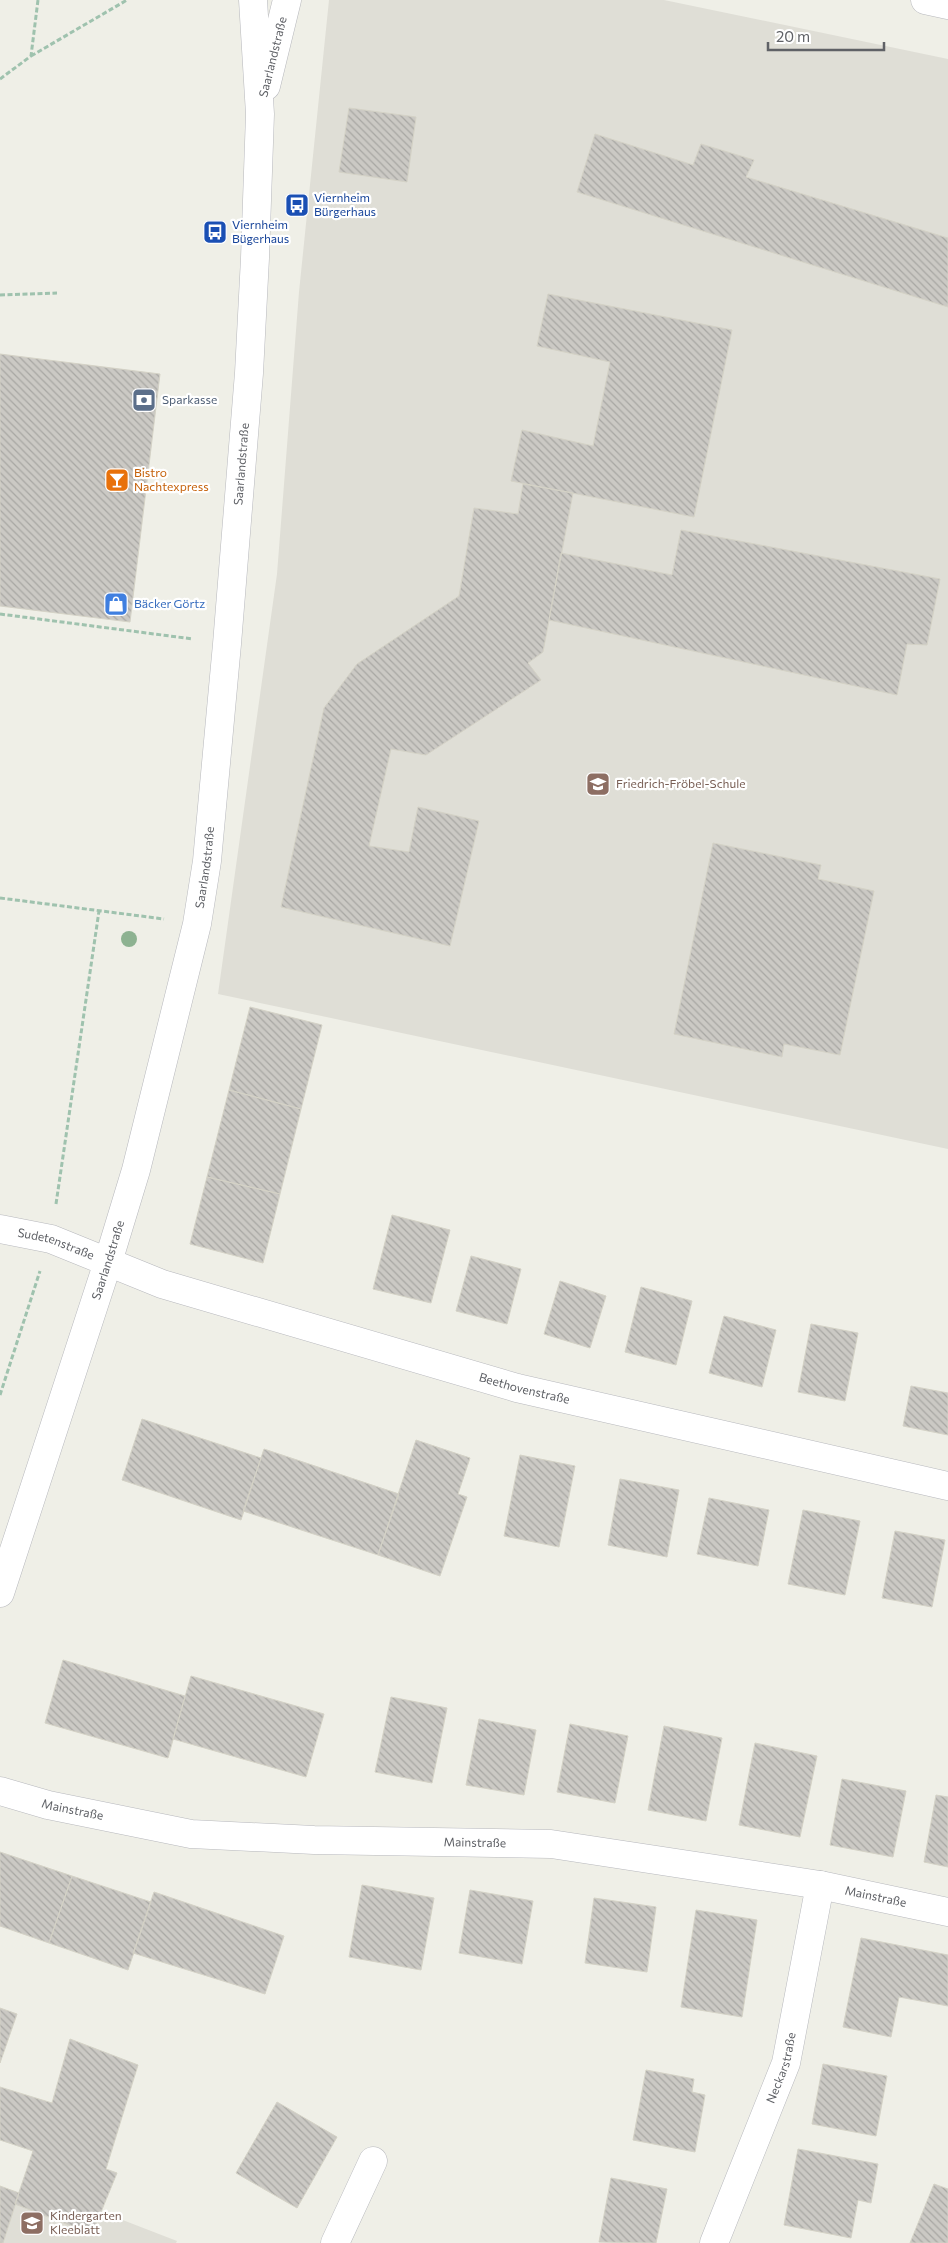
<svg xmlns="http://www.w3.org/2000/svg" width="948" height="2243" viewBox="0 0 948 2243" font-family="Commissioner,sans-serif">
<defs>
<pattern id="building-back-hatch" width="6" height="6" patternUnits="userSpaceOnUse" patternTransform="scale(1.25)"><rect width="6" height="6" fill="#cbc9c4"/><path d="M-1 5l2 2M0 0l6 6M5-1l2 2" fill="none" stroke="#a8a7a3"/></pattern>
</defs>
<rect width="100%" height="100%" fill="#efefe7"/>
<path fill="#dfded6" d="M 329,0 L 664,0 L 948,59 L 948,1149 L 218,994 L 277,574 L 299,292 Z
M 0,2186 L 19,2193 L 16,2204 L 91,2234 L 102,2212 L 177,2241 L 176,2243 L 0,2243 Z"/>
<path fill="url(#building-back-hatch)" stroke="#d4d2c6" d="M 349,108 L 416,117 L 407,182 L 339,172 Z
M 595,134 L 693,165 L 701,144 L 754,160 L 746,177 L 948,238 L 948,307 L 577,192 Z
M 548,294 L 732,330 L 694,517 L 511,481 L 522,430 L 593,446 L 610,362 L 537,346 Z
M 0,354 L 160,374 L 130,622 L 0,606 Z
M 523,484 L 573,493 L 543,652 L 528,663 L 541,680 L 426,755 L 391,749 L 369,846 L 409,852 L 418,807 L 479,821 L 450,946 L 281,907 L 324,708 L 357,664 L 459,596 L 474,508 L 518,514 Z
M 681,530 L 940,579 L 927,645 L 907,644 L 897,695 L 549,620 L 561,553 L 672,575 Z
M 713,843 L 821,865 L 818,879 L 874,891 L 840,1055 L 784,1044 L 782,1057 L 674,1034 Z
M 250,1007 L 322,1025 L 301,1109 L 229,1090 Z
M 229,1090 L 301,1109 L 280,1194 L 207,1177 Z
M 207,1177 L 280,1194 L 263,1263 L 190,1244 Z
M 392,1215 L 450,1230 L 431,1303 L 373,1289 Z
M 471,1256 L 521,1269 L 507,1324 L 456,1311 Z
M 560,1281 L 606,1296 L 590,1348 L 544,1334 Z
M 641,1287 L 692,1301 L 676,1365 L 625,1352 Z
M 724,1316 L 776,1330 L 762,1387 L 709,1373 Z
M 811,1324 L 858,1333 L 845,1401 L 798,1392 Z
M 911,1386 L 948,1393 L 948,1435 L 903,1426 Z
M 142,1419 L 261,1458 L 241,1520 L 122,1480 Z
M 416,1440 L 470,1458 L 458,1494 L 467,1497 L 440,1576 L 378,1555 Z
M 264,1449 L 399,1494 L 378,1555 L 243,1511 Z
M 520,1455 L 575,1466 L 559,1547 L 504,1536 Z
M 620,1479 L 679,1490 L 667,1557 L 608,1545 Z
M 709,1498 L 769,1510 L 758,1566 L 697,1554 Z
M 803,1510 L 860,1521 L 845,1595 L 788,1584 Z
M 895,1531 L 945,1540 L 932,1607 L 882,1598 Z
M 63,1660 L 185,1696 L 168,1758 L 45,1723 Z
M 191,1676 L 324,1714 L 306,1777 L 173,1739 Z
M 391,1697 L 447,1708 L 432,1783 L 375,1772 Z
M 479,1719 L 536,1730 L 524,1795 L 466,1785 Z
M 570,1724 L 628,1736 L 615,1803 L 557,1792 Z
M 664,1726 L 722,1738 L 706,1821 L 648,1810 Z
M 755,1743 L 817,1756 L 800,1837 L 739,1825 Z
M 842,1779 L 906,1791 L 893,1857 L 830,1845 Z
M 936,1795 L 948,1797 L 948,1867 L 924,1862 Z
M 0,1852 L 72,1876 L 49,1943 L 0,1926 Z
M 72,1876 L 151,1902 L 128,1970 L 49,1943 Z
M 362,1885 L 434,1898 L 421,1970 L 349,1957 Z
M 470,1890 L 533,1901 L 522,1964 L 459,1953 Z
M 154,1892 L 284,1936 L 265,1994 L 133,1953 Z
M 594,1898 L 656,1907 L 647,1972 L 585,1963 Z
M 696,1910 L 757,1920 L 742,2017 L 681,2007 Z
M 861,1938 L 948,1955 L 948,2006 L 899,1997 L 891,2037 L 843,2027 Z
M 0,2008 L 17,2014 L 0,2063 Z
M 70,2039 L 138,2065 L 106,2169 L 117,2173 L 92,2234 L 15,2204 L 33,2151 L 0,2140 L 0,2087 L 52,2103 Z
M 823,2064 L 887,2076 L 876,2136 L 812,2124 Z
M 646,2070 L 694,2079 L 692,2092 L 705,2095 L 695,2152 L 633,2140 Z
M 277,2102 L 337,2137 L 297,2208 L 236,2173 Z
M 798,2149 L 878,2164 L 871,2203 L 858,2200 L 851,2238 L 784,2225 Z
M 611,2178 L 667,2189 L 656,2243 L 599,2242 Z
M 934,2184 L 948,2189 L 948,2243 L 910,2243 Z
M 0,2186 L 19,2193 L 3,2243 L 0,2243 Z"/>
<g fill="none" stroke-linecap="round" stroke-linejoin="round">
<g stroke="#b7b8bd" stroke-width="29">
<g id="minor">
<path d="M 925,0 L 948,5"/>
<path d="M 266,86 L 287,0"/>
<path id="s1" d="M 0,1229 L 51,1239 L 162,1284 L 517,1388 L 948,1486"/>
<path id="s2" d="M 0,1593 L 108,1262 L 136,1170 L 197,924 L 207,861 L 227,644 L 249,373 L 255,258 L 260,114 L 253,0"/>
<path id="s3" d="M 0,1791 L 48,1805 L 191,1834 L 314,1840 L 551,1844 L 820,1885 L 948,1912"/>
<path d="M 335,2243 L 373,2161"/>
<path id="s4" d="M 714,2243 L 786,2063 L 820,1885"/>
</g>
</g>
<path stroke="#9fc2ae" stroke-width="3" stroke-dasharray="5 2.5" stroke-linecap="butt" d="M 31,56 L 127,0
M 0,79 L 31,56 L 38,0
M 0,295 L 57,293
M 0,614 L 193,639
M 0,898 L 164,919
M 56,1204 L 99,911
M 0,1395 L 40,1271"/>
<use href="#minor" stroke="#fff" stroke-width="28"/>
</g>
<circle fill="#8db291" cx="129" cy="939" r="8"/>
<defs>
<g id="bus-square" transform="scale(1.25)"><rect x="-9" y="-9" width="18" height="18" rx="4" fill="#1a4fb4" stroke="#fff"/><path d="M-5-6H5V4H4V6H2V4H-2V6H-4V4H-5ZM-3.5-4V0h7V-4ZM-3.5 1.2v1.5H-2V1.2ZM2 1.2v1.5H3.5V1.2Z" fill="#fff"/></g>
<g id="bank-square" transform="scale(1.25)"><rect x="-9" y="-9" width="18" height="18" rx="4" fill="#5c6f8a" stroke="#fff"/><path d="M-6-4H6V4H-6ZM0-2.3a2.3 2.3 0 1 0 0 4.6a2.3 2.3 0 1 0 0-4.6Z" fill="#fff"/></g>
<g id="bar-square" transform="scale(1.25)"><rect x="-9" y="-9" width="18" height="18" rx="4" fill="#e8710a" stroke="#fff"/><path d="M-6-5H6L.8 .8V4.5H3.5V6h-7V4.5H-.8V.8Z" fill="#fff"/></g>
<g id="shop-square" transform="scale(1.25)"><rect x="-9" y="-9" width="18" height="18" rx="4" fill="#3f7fe0" stroke="#fff"/><path d="M-5-2.5h2.3a2.7 3.5 0 0 1 5.4 0H5L5.5 6h-11ZM-1.5-2.5h3a1.5 2.3 0 0 0-3 0Z" fill="#fff"/></g>
<g id="school-square" transform="scale(1.25)"><rect x="-9" y="-9" width="18" height="18" rx="4" fill="#8d6e63" stroke="#fff"/><path d="M0-5L7-2L0 1L-7-2ZM-4 1L0 2.5L4 1V4Q0 6-4 4Z" fill="#fff"/></g>
</defs>
<g fill-rule="evenodd">
<use href="#bus-square" x="297" y="205"/>
<use href="#bus-square" x="215" y="232"/>
<use href="#bank-square" x="144" y="400"/>
<use href="#bar-square" x="117" y="480"/>
<use href="#shop-square" x="116" y="604"/>
<use href="#school-square" x="598" y="784"/>
<use href="#school-square" x="32" y="2223"/>
</g>
<g text-anchor="middle" stroke-width="4.5" stroke-linejoin="round" paint-order="stroke">
<g font-size="12" fill="#5f6166" stroke="#fff">
<text transform="translate(273 57) rotate(-76)" y="4">Saarlandstraße</text>
<text dy="4" stroke="none"><textPath href="#s2" startOffset="1160">Saarlandstraße</textPath></text>
<text dy="4" stroke="none"><textPath href="#s2" startOffset="755">Saarlandstraße</textPath></text>
<text dy="4" stroke="none"><textPath href="#s1" startOffset="58">Sudetenstraße</textPath></text>
<text dy="4" stroke="none"><textPath href="#s2" startOffset="350">Saarlandstraße</textPath></text>
<text dy="4" stroke="none"><textPath href="#s1" startOffset="549">Beethovenstraße</textPath></text>
<text dy="4" stroke="none"><textPath href="#s3" startOffset="75">Mainstraße</textPath></text>
<text dy="4" stroke="none"><textPath href="#s3" startOffset="480">Mainstraße</textPath></text>
<text dy="4" stroke="none"><textPath href="#s3" startOffset="885">Mainstraße</textPath></text>
<text dy="4" stroke="none"><textPath href="#s4" startOffset="188">Neckarstraße</textPath></text>
</g>
<g font-size="12" fill="#164399" stroke="#fff" text-anchor="start">
<text x="314" y="202">Viernheim<tspan x="314" dy="14">Bürgerhaus</tspan></text>
<text x="232" y="229">Viernheim<tspan x="232" dy="14">Bügerhaus</tspan></text>
</g>
<g font-size="12" fill="#4e5e75" stroke="#fff" text-anchor="start">
<text x="162" y="404">Sparkasse</text>
</g>
<g font-size="12" fill="#c56008" stroke="#fff" text-anchor="start">
<text x="134" y="477">Bistro<tspan x="134" dy="14">Nachtexpress</tspan></text>
</g>
<g font-size="12" fill="#366cbe" stroke="#fff" text-anchor="start">
<text x="134" y="608">Bäcker Görtz</text>
</g>
<g font-size="12" fill="#785e54" stroke="#fff" text-anchor="start">
<text x="616" y="788">Friedrich-Fröbel-Schule</text>
<text x="50" y="2220">Kindergarten<tspan x="50" dy="14">Kleeblatt</tspan></text>
</g>
</g>
<path d="M768 42v8h116v-8" fill="none" stroke="#5f6166" stroke-width="2.5"/>
<text x="776" y="42" font-size="15" fill="#5f6166" stroke="#ffffff" stroke-width="4" paint-order="stroke">20 m</text>
</svg>
